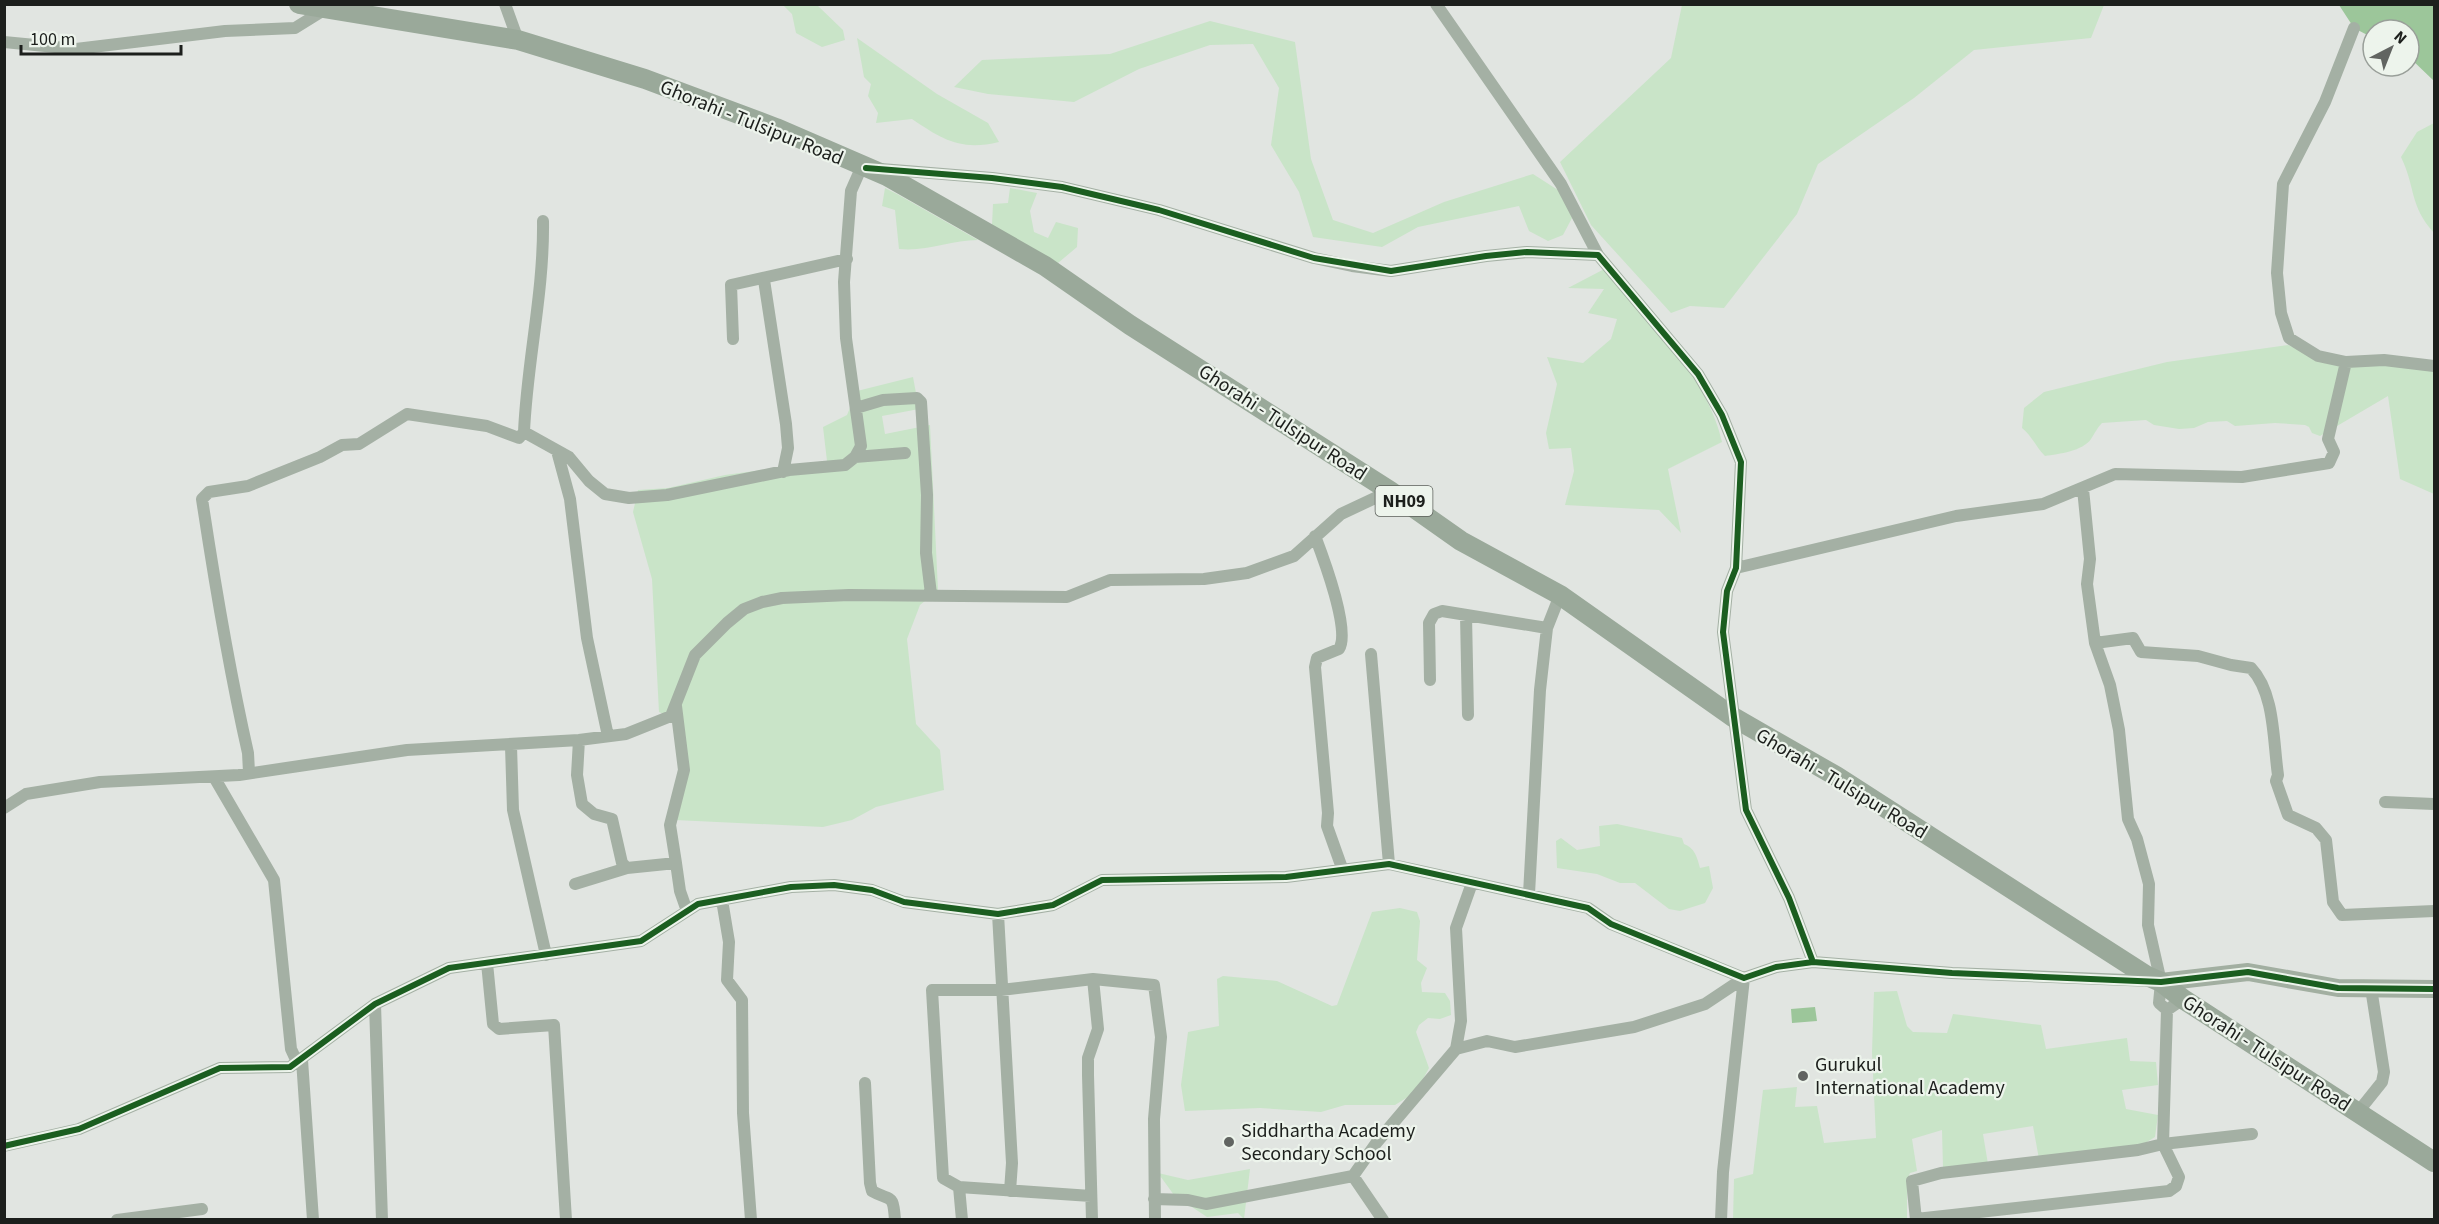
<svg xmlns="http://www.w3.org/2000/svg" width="2439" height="1224" viewBox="0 0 2439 1224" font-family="'Source Sans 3',sans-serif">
<rect width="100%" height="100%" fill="#e1e5e1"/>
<path fill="#c9e4c8" d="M 783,5 L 817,5 L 843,30 L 845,40 L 822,47 L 796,33 L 792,14 Z
M 1682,5 L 1682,4 L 2104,5 L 2091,38 L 1974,50 L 1914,98 L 1818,164 L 1797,214 L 1724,308 L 1690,306 L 1671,313 L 1591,225 L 1560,162 L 1671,58 Z
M 1210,21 L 1295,42 L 1311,159 L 1333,220 L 1373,233 L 1444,202 L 1533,174 L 1561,192 L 1572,218 L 1563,235 L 1548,241 L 1529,231 L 1519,206 L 1418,227 L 1382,247 L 1313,237 L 1299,192 L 1271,145 L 1279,88 L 1253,44 L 1210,45 L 1139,69 L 1074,102 L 988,94 L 954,87 L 982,60 L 1110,54 Z
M 857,38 L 937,94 L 988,123 L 999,142 C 961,151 943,140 912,119 L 876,123 L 878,113 L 868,96 L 871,84 L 864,77 Z
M 2434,123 L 2434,233 C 2409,205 2416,188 2401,157 L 2417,132 Z
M 885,188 L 897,194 L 978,240 C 951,240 926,252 899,249 L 895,210 L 882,206 Z
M 1010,188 L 1037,193 L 1030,211 L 1034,232 L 1048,238 L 1056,222 L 1078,228 L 1077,247 L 1058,263 L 992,225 L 993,204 L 1008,203 Z
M 1612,265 C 1647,311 1711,386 1722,442 L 1668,469 L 1681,533 L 1659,510 L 1565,505 L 1574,471 L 1571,448 L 1549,449 L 1546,433 L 1557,384 L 1547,357 L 1583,363 L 1611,339 L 1617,319 L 1588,313 L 1604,289 L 1568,288 Z
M 2288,345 L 2319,358 L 2434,368 L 2434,494 L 2400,479 L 2388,396 L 2320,436 L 2312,433 L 2309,427 L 2305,425 L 2275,423 L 2235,426 L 2227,421 L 2208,422 L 2194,428 L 2179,429 L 2154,425 L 2146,420 L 2102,423 C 2097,428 2095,433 2091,439 C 2083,451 2059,454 2045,456 C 2036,447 2032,436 2022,428 L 2024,408 L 2044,392 L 2167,362 Z
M 913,377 L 919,409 L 882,416 L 885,434 L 930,425 L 938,590 L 920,605 L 907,639 L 916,724 L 940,750 L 944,790 L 876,807 L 852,820 L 823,827 L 675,820 L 684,723 L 659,712 L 652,579 L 633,512 L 638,490 L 668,488 L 725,475 L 827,461 L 823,427 L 847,415 L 857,391 Z
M 1617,824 L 1682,838 L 1684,844 C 1695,848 1697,857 1700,868 L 1709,866 L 1713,888 L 1705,903 L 1680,911 L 1669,909 L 1635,883 L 1620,883 L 1597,874 L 1557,868 L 1556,841 L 1561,838 L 1577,850 L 1600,846 L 1599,826 Z
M 1400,908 L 1417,912 L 1420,921 L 1417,960 L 1427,968 L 1421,983 L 1422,992 L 1445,993 L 1450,1001 L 1451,1015 L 1440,1019 L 1428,1018 L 1419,1025 L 1416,1032 L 1429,1068 L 1416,1092 L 1395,1105 L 1345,1105 L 1321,1112 L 1260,1108 L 1185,1111 L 1181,1085 L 1188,1032 L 1219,1026 L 1217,979 L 1223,976 L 1277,981 L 1332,1006 L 1337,1005 L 1372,912 Z
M 1897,991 L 1907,1026 L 1913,1032 L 1947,1033 L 1953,1014 L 2041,1025 L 2046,1049 L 2127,1038 L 2130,1061 L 2156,1062 L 2158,1085 L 2122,1090 L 2126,1109 L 2158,1115 L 2155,1137 L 2137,1148 L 2039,1159 L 2033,1126 L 1983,1134 L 1988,1164 L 1943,1168 L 1942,1130 L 1912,1139 L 1917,1171 L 1910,1173 L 1907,1180 L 1907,1219 L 1733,1220 L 1734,1179 L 1753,1174 L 1763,1090 L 1797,1087 L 1795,1107 L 1817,1106 L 1824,1143 L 1876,1138 L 1872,1052 L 1874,992 Z
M 1250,1169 L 1244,1219 L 1238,1213 L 1207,1217 L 1174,1195 L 1158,1173 L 1188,1180 Z"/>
<path fill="#9cc69a" d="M 2339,5 L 2434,5 L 2434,81 L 2409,57 L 2409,30 L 2373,30 L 2373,38 L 2354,28 Z
M 1815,1007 L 1817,1021 L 1792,1023 L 1791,1009 Z"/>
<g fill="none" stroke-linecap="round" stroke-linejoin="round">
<path stroke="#a4b0a4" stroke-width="12" d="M 505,4 L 518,40
M 1436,4 L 1561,184 L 1598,255
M 2354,28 L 2325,102 L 2283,184 L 2277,273 L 2281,313 L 2289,338 L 2318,356 L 2346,362 L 2384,360 L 2434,366
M 4,42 L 76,49 L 225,31 L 295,28 L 324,10
M 881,169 L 992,178 L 1062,187 L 1159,210 L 1314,258 L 1352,266 L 1391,271 L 1486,256 L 1527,252 L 1598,255 L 1698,374 L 1722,415 L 1741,462 L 1736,568 L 1727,591 L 1723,632 L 1746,810 L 1789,898 L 1813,962
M 543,221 C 544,293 527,361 524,432 L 569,457 L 589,481 L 605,494 L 629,498 L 667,495 L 789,470 L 845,465 L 855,457 L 861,446 L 846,338 L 844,282 L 851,191 L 862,166
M 764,280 L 786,424 L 788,448 L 783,472
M 733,339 L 731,285 L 847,259
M 856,408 L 883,400 L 917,398 L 921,402 L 927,495 L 926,553 L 931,594
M 557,451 L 570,499 L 587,638 L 608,736
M 855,457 L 905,453
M 2083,489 L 2090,559 L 2087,584 L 2095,643 L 2110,685 L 2119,730 L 2128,819 L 2137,839 L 2149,884 L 2148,925 L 2161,982 L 2159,1003 L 2167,1010 L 2183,999
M 1315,536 C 1323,557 1351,631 1339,649 L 1317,658 L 1315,667 L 1328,813 L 1327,826 L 1342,868
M 1736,568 L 1956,516 L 2043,504 L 2115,474 L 2242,477 L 2329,463 L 2334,452 L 2328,439 L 2346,362
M 1466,615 L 1468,715
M 2095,643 L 2133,638 L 2141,652 L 2198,656 L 2231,665 L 2251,668 C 2275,693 2273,741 2278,775 L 2276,781 L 2288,815 L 2316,828 L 2326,840 L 2333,902 L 2342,915 L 2434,911
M 1371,654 L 1389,864
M 1430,680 L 1429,623 L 1434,614 L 1442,611 L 1547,628
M 676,706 L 684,770 L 670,825 L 676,863
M 579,740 L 577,775 L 582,804 L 594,814 L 612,819 L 622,863 L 627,868 L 676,863 L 680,891 L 687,911
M 511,746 L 513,810 L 546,955
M 249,772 L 248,753 C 229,669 215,585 202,499 L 209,492 L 248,486 L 320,457 L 342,445 L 359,444 L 407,414 L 487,426 L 519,438 L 524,432
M 214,777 L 274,880 L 291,1049 L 297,1062
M 2385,802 L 2434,804
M 4,808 L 26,794 L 100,782 L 239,775 L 407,750 L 579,740 L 626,734 L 671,716 L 695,655 L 727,623 L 744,609 L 762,602 L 782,598 L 849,595 L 1067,597 L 1110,580 L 1204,579 L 1247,573 L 1294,556 L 1341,514 L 1390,491
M 575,884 L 627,868
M 1529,894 L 1540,690 L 1547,628 L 1560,595
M 722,900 L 729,942 L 727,980 L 742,1000 L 743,1113 L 751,1220
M 998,914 L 1012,1163 L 1010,1191
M 487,963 L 493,1024 L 499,1029 L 554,1025 L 566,1220
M 375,1004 L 382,1220
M 1456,1049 L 1487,1041 L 1515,1047 L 1634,1027 L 1705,1004 L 1744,978
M 302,1060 L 313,1220
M 865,1083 L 870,1183 L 872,1191 C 891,1202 893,1192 895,1220
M 2358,1112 L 2382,1082 L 2384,1072 L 2371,988
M 4,1146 L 79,1129 L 220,1068 L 290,1067 L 375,1004 L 449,968 L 641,941 L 698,904 L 791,887 L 834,885 L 872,890 L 904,902 L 998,914 L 1053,905 L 1102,880 L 1286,877 L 1389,864 L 1588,908 L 1611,924 L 1744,978 L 1776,967 L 1813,962 L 1952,973 L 2151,981
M 959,1187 L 1091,1196
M 1154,1199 L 1188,1200 L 1206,1204 L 1353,1176
M 1916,1219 L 2169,1191 L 2176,1186 L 2179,1177 L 2163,1144 L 2252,1134
M 117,1220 L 202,1209
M 962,1220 L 959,1187 L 943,1178 L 932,990 L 1001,990 L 1093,979 L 1154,985 L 1161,1037 L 1154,1119 L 1155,1220
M 1092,1220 L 1088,1075 L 1088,1058 L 1098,1029 L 1093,979
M 1383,1220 L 1353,1176 L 1377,1142 L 1456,1049 L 1461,1021 L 1456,928 L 1472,883
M 1721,1220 L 1723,1172 L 1744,978
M 1916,1220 L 1912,1181 L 1941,1173 L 2138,1150 L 2163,1144 L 2167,1010"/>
<path stroke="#a2afa1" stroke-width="18" d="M 2161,982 L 2248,972 L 2338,988 L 2434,989"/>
<path stroke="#9aa99a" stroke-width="20" d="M 299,4 L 518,40 L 645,79 L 776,128 L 887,176 L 1045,266 L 1130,325 L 1390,491 L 1461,541 L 1560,595 L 1733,717 L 1836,776 L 2147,976 L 2161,982 L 2183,999 L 2434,1162"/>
<g stroke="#edf4ec" stroke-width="10">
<path id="cycleway" d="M 866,168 L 992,178 L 1062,187 L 1159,210 L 1314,258 L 1391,271 L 1486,256 L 1527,252 L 1598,255 L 1698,374 L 1722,415 L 1741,462 L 1736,568 L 1727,591 L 1723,632 L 1746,810 L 1789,898 L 1813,962
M 4,1146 L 79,1129 L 220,1068 L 290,1067 L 375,1004 L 449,968 L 641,941 L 698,904 L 791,887 L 834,885 L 872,890 L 904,902 L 998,914 L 1053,905 L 1102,880 L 1286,877 L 1389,864 L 1588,908 L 1611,924 L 1744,978 L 1776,967 L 1813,962 L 1952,973 L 2161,982 L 2248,972 L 2338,988 L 2434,989"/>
</g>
<use href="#cycleway" stroke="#1b5e20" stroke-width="6"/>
</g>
<g fill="#616461" stroke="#edf4ec" stroke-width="2">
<circle cx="1803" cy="1076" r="6"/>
<circle cx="1229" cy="1142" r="6"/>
</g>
<g text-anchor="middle" stroke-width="4.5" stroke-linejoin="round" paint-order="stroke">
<rect fill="#edf4ec" stroke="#5b5f5a" stroke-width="1.5" x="1375.5" y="486" width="57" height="30" rx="4.5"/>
<g font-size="18" font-weight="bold" fill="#1c1f1c">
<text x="1404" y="507">NH09</text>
</g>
<g font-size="20" fill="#1c1f1c" stroke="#edf4ec">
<text transform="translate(752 122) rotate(22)" y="7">Ghorahi - Tulsipur Road</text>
<text transform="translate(1283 422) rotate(33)" y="7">Ghorahi - Tulsipur Road</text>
<text transform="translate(1842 783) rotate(31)" y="7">Ghorahi - Tulsipur Road</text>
<text transform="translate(2267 1053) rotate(33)" y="7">Ghorahi - Tulsipur Road</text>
</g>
<g font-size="20" fill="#1c1f1c" stroke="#edf4ec" text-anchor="start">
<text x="1815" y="1071">Gurukul<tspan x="1815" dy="23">International Academy</tspan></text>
<text x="1241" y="1137">Siddhartha Academy<tspan x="1241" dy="23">Secondary School</tspan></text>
</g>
</g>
<rect width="2439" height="1224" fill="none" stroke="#1c1f1c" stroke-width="12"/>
<g transform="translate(2391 48) rotate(42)"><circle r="28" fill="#edf4ec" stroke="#999f99" stroke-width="1.5"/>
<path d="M0-4.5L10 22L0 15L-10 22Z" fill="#616461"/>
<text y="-9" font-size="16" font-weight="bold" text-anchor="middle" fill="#1c1f1c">N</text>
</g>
<path d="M21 45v9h160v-9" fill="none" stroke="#1c1f1c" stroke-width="3"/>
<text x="30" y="45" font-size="18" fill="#1c1f1c" stroke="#edf4ec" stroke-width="4.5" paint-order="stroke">100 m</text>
</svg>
